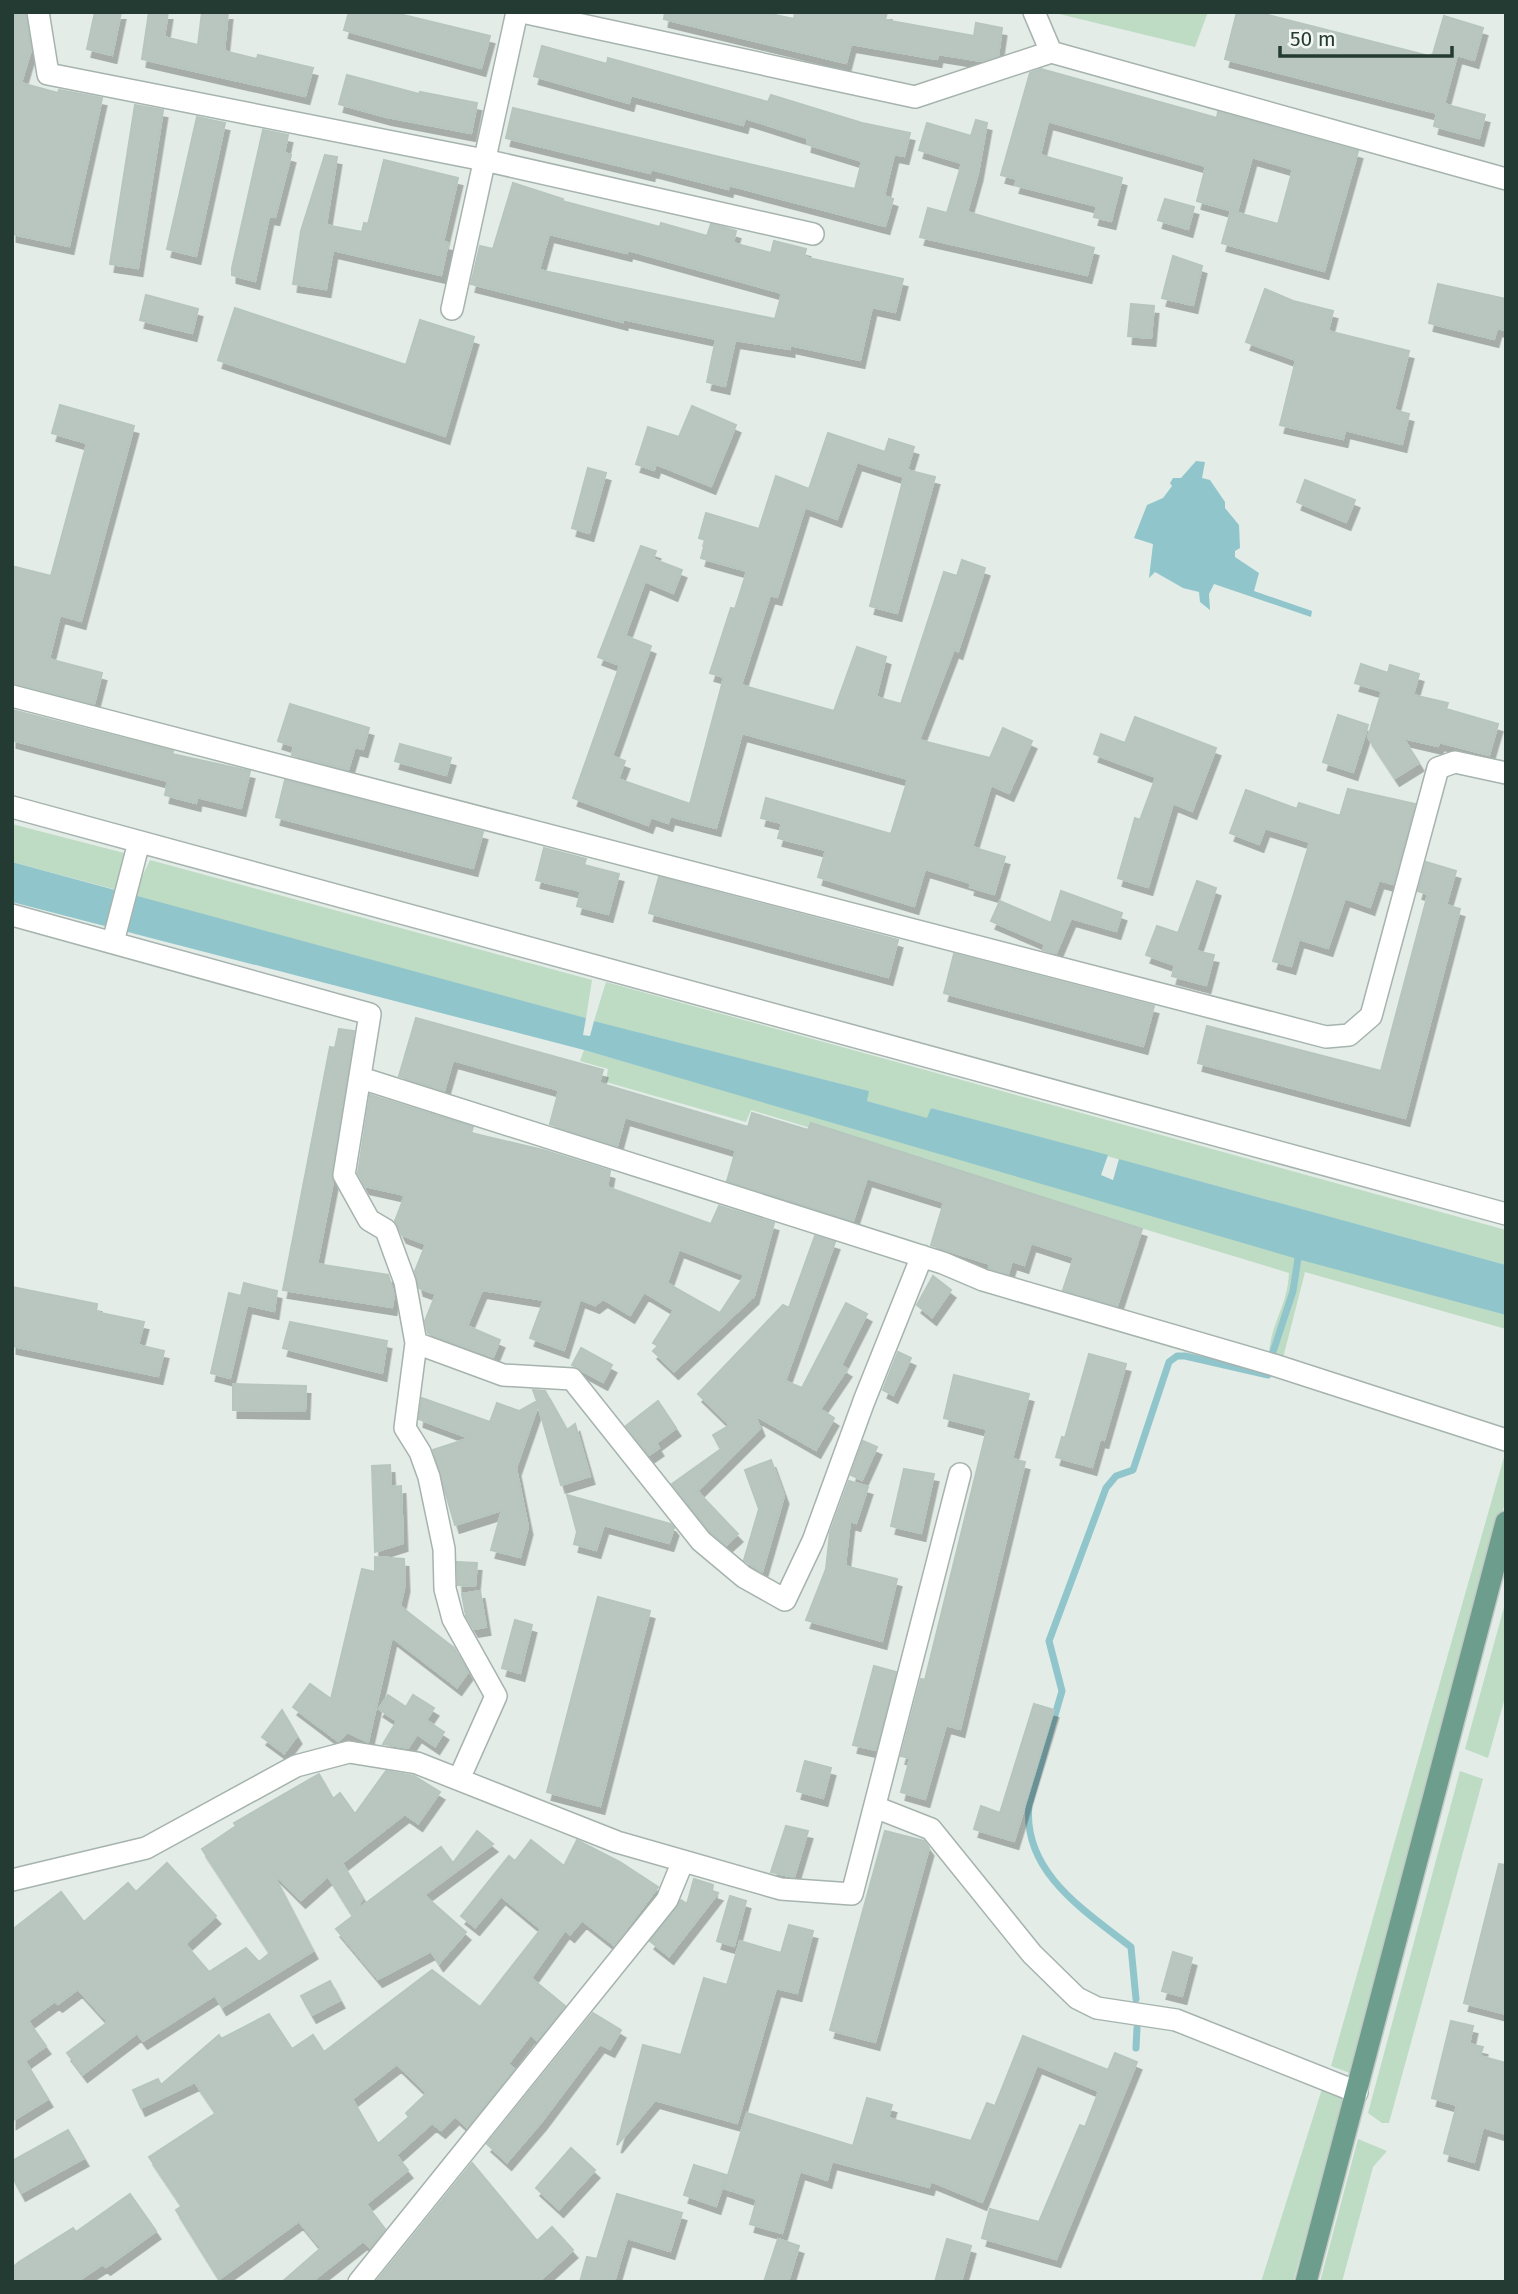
<svg xmlns="http://www.w3.org/2000/svg" width="1518" height="2294" viewBox="0 0 1518 2294" font-family="'Fira Sans',sans-serif">
<defs>
<filter id="shadow"><feDropShadow dx="4.5" dy="8" stdDeviation="0" flood-color="#0004"/></filter>
</defs>
<rect width="100%" height="100%" fill="#e3ece7"/>
<path fill="#bedbc4" d="M 1051,12 L 1208,12 L 1195,47 Z
M 12,824 L 128,854 L 121,891 L 12,862 Z
M 150,860 L 592,980 L 586,1018 L 133,896 Z
M 606,982 L 1506,1230 L 1506,1265 L 931,1108 L 928,1119 L 867,1101 L 868,1091 L 594,1021 Z
M 584,1050 L 1506,1315 L 1506,1329 L 1305,1272 L 1283,1358 L 1269,1353 C 1272,1320 1287,1308 1289,1273 L 751,1110 L 746,1122 L 606,1082 L 608,1069 L 580,1061 Z
M 1506,1450 L 1506,1499 L 1350,2073 L 1331,2066 Z
M 1506,1600 L 1506,1694 L 1488,1758 L 1465,1749 Z
M 1460,1771 L 1483,1779 L 1389,2123 L 1382,2123 L 1368,2113 Z
M 1322,2089 L 1345,2096 L 1293,2282 L 1261,2282 Z
M 1358,2139 L 1387,2151 L 1373,2167 L 1342,2282 L 1320,2282 Z"/>
<path fill="#90c6cb" d="M 1196,461 L 1205,462 L 1202,478 L 1210,480 L 1225,502 L 1225,508 L 1239,525 L 1240,548 L 1235,551 L 1235,557 L 1259,573 L 1254,591 L 1312,611 L 1311,617 L 1214,584 L 1209,594 L 1210,610 L 1200,602 L 1199,592 L 1183,588 L 1155,572 L 1149,578 L 1153,544 L 1134,538 L 1147,505 L 1163,498 L 1172,486 L 1170,483 L 1173,478 L 1181,478 Z
M 12,862 L 586,1018 L 583,1035 L 590,1036 L 594,1021 L 869,1091 L 867,1101 L 927,1118 L 931,1108 L 1108,1155 L 1101,1175 L 1113,1180 L 1119,1159 L 1506,1265 L 1506,1315 L 1301,1260 L 584,1050 L 12,902 Z"/>
<g fill="none" stroke-linecap="round" stroke-linejoin="round">
<path stroke="#90c6cb" stroke-width="7" d="M 1273,1352 L 1293,1291 L 1299,1252
M 1136,1999 L 1131,1947 C 1085,1911 1022,1872 1029,1805 L 1062,1691 L 1049,1641 L 1106,1488 L 1116,1476 L 1133,1470 L 1169,1362 L 1177,1356 L 1185,1356 L 1268,1375
M 1136,2048 L 1137,2028"/>
</g>
<path fill="#b9c6c0" stroke="#b6c5be" stroke-width="2" fill-rule="evenodd" filter="url(#shadow)" d="M 12,12 L 25,12 L 31,50 L 21,83 L 58,93 L 59,90 L 102,98 L 69,246 L 12,234 Z
M 95,12 L 121,12 L 112,55 L 87,49 Z
M 149,12 L 168,12 L 164,37 L 198,45 L 202,12 L 228,12 L 224,51 L 257,59 L 258,55 L 313,68 L 305,96 L 142,59 Z
M 349,12 L 391,12 L 490,36 L 481,68 L 344,30 Z
M 665,12 L 761,12 L 794,19 L 795,12 L 887,12 L 885,20 L 974,36 L 976,23 L 1002,28 L 998,56 L 981,61 L 938,54 L 937,59 L 851,44 L 846,63 L 664,19 Z
M 1237,12 L 1256,12 L 1429,56 L 1433,54 L 1444,16 L 1483,28 L 1474,60 L 1457,55 L 1444,104 L 1485,115 L 1479,138 L 1434,126 L 1437,113 L 1225,59 Z
M 542,46 L 607,64 L 608,58 L 768,102 L 771,95 L 862,123 L 910,133 L 904,156 L 894,154 L 884,196 L 893,199 L 885,226 L 729,185 L 728,189 L 651,169 L 650,173 L 506,138 L 513,108 L 855,189 L 862,161 L 807,144 L 808,138 L 745,118 L 743,125 L 631,95 L 629,103 L 534,76 Z
M 1041,69 L 1217,118 L 1218,112 L 1358,151 L 1324,271 L 1222,243 L 1231,211 L 1278,224 L 1293,169 L 1252,157 L 1237,212 L 1197,201 L 1206,166 L 1048,121 L 1040,155 L 1122,178 L 1111,221 L 1094,217 L 1097,206 L 1015,185 L 1017,179 L 1001,175 L 1030,73 Z
M 347,75 L 419,94 L 420,92 L 477,103 L 471,133 L 387,117 L 339,104 Z
M 135,105 L 163,110 L 138,268 L 110,264 Z
M 197,117 L 225,123 L 196,256 L 167,249 Z
M 976,120 L 987,123 L 978,173 L 967,212 L 1094,248 L 1087,275 L 920,237 L 928,208 L 947,213 L 962,163 L 919,150 L 927,123 L 971,136 Z
M 263,130 L 288,135 L 284,153 L 291,155 L 275,217 L 269,216 L 255,281 L 232,275 L 232,268 Z
M 325,155 L 337,157 L 326,225 L 362,232 L 364,223 L 368,224 L 384,160 L 458,178 L 443,242 L 448,243 L 441,275 L 333,250 L 326,289 L 293,284 L 301,231 Z
M 513,183 L 563,199 L 562,201 L 660,227 L 661,223 L 707,236 L 711,224 L 723,227 L 736,231 L 733,243 L 771,253 L 774,241 L 806,249 L 804,257 L 903,279 L 895,312 L 872,307 L 860,360 L 790,345 L 790,349 L 735,340 L 725,386 L 707,382 L 716,339 L 623,319 L 623,322 L 471,284 L 480,246 L 493,249 ZM 549,234 L 627,253 L 628,250 L 782,293 L 775,319 L 539,270 Z
M 1165,199 L 1194,207 L 1188,229 L 1158,220 Z
M 1173,256 L 1202,266 L 1193,305 L 1162,298 Z
M 1438,284 L 1506,299 L 1506,330 L 1497,328 L 1494,339 L 1429,323 Z
M 1265,289 L 1293,301 L 1333,311 L 1328,331 L 1409,351 L 1394,410 L 1409,414 L 1402,444 L 1345,430 L 1343,439 L 1280,425 L 1296,360 L 1246,342 Z
M 146,295 L 198,309 L 192,333 L 140,320 Z
M 1131,304 L 1154,306 L 1151,338 L 1128,336 Z
M 235,308 L 406,365 L 420,320 L 474,337 L 445,436 L 218,360 Z
M 60,405 L 134,426 L 81,621 L 60,615 L 49,659 L 102,673 L 94,704 L 12,683 L 12,577 L 15,567 L 51,576 L 87,443 L 52,433 Z
M 692,406 L 736,425 L 711,486 L 656,464 L 654,470 L 636,464 L 648,427 L 679,437 Z
M 828,433 L 885,452 L 889,439 L 914,447 L 907,470 L 935,477 L 897,613 L 870,606 L 904,477 L 857,462 L 837,519 L 805,507 L 777,597 L 770,595 L 741,685 L 834,711 L 857,647 L 886,657 L 876,697 L 901,704 L 944,572 L 957,576 L 962,560 L 985,568 L 958,651 L 954,649 L 919,740 L 990,758 L 1003,728 L 1032,741 L 1009,793 L 991,785 L 972,847 L 1005,857 L 994,894 L 970,887 L 971,883 L 925,869 L 914,906 L 818,877 L 826,850 L 778,838 L 782,823 L 761,818 L 766,798 L 891,834 L 908,779 L 742,733 L 716,828 L 670,816 L 668,823 L 651,817 L 648,825 L 573,798 L 620,665 L 598,657 L 641,546 L 656,551 L 653,559 L 682,570 L 673,593 L 645,581 L 625,636 L 651,646 L 612,756 L 625,761 L 618,779 L 690,804 L 724,677 L 710,673 L 731,608 L 735,609 L 747,571 L 701,558 L 706,540 L 699,538 L 706,513 L 759,529 L 776,476 L 809,489 Z
M 588,468 L 606,473 L 589,533 L 572,528 Z
M 1305,480 L 1355,500 L 1346,522 L 1297,502 Z
M 1361,664 L 1388,673 L 1390,665 L 1419,674 L 1413,695 L 1448,703 L 1446,709 L 1498,724 L 1489,755 L 1439,742 L 1438,746 L 1403,738 L 1419,763 L 1395,778 L 1368,737 L 1382,691 L 1355,683 Z
M 290,704 L 369,728 L 363,749 L 355,747 L 348,770 L 292,755 L 294,746 L 278,741 Z
M 12,710 L 173,751 L 172,754 L 250,771 L 241,808 L 197,797 L 196,803 L 165,795 L 168,781 L 12,740 Z
M 1338,715 L 1368,725 L 1353,772 L 1323,762 Z
M 1135,717 L 1216,748 L 1192,811 L 1173,803 L 1148,887 L 1118,878 L 1135,818 L 1140,820 L 1156,777 L 1094,754 L 1101,734 L 1125,743 Z
M 400,744 L 451,758 L 446,775 L 395,761 Z
M 285,780 L 483,832 L 473,868 L 276,817 Z
M 1348,789 L 1415,804 L 1393,884 L 1379,880 L 1370,907 L 1345,898 L 1328,948 L 1299,939 L 1291,966 L 1273,961 L 1310,842 L 1265,828 L 1259,844 L 1230,833 L 1246,790 L 1297,809 L 1299,803 L 1340,816 Z
M 544,848 L 586,859 L 584,865 L 619,874 L 608,914 L 577,906 L 581,891 L 536,880 Z
M 1426,862 L 1456,871 L 1446,905 L 1460,909 L 1405,1118 L 1198,1063 L 1207,1026 L 1381,1071 L 1428,894 L 1418,891 Z
M 659,877 L 898,940 L 888,977 L 649,913 Z
M 1197,881 L 1216,888 L 1196,951 L 1214,955 L 1206,985 L 1172,976 L 1175,965 L 1146,955 L 1157,926 L 1178,933 Z
M 1061,891 L 1122,913 L 1116,931 L 1071,918 L 1056,953 L 1043,950 L 1045,944 L 991,921 L 1000,901 L 1051,923 Z
M 954,954 L 1154,1006 L 1143,1046 L 944,993 Z
M 416,1018 L 603,1070 L 599,1083 L 748,1127 L 752,1113 L 808,1130 L 811,1123 L 1142,1229 L 1117,1306 L 1063,1290 L 1074,1257 L 1031,1243 L 1024,1265 L 1012,1261 L 1008,1274 L 989,1268 L 990,1264 L 931,1245 L 944,1202 L 867,1178 L 853,1221 L 727,1181 L 736,1150 L 625,1117 L 617,1146 L 550,1124 L 559,1090 L 453,1060 L 444,1091 L 399,1076 Z
M 339,1029 L 354,1031 L 331,1173 L 333,1182 L 317,1264 L 388,1275 L 394,1295 L 392,1307 L 283,1290 L 330,1047 L 335,1048 Z
M 370,1095 L 473,1127 L 471,1133 L 543,1150 L 610,1171 L 607,1187 L 711,1224 L 719,1206 L 774,1223 L 754,1296 L 674,1371 L 653,1351 L 658,1346 L 653,1343 L 674,1310 L 644,1292 L 630,1315 L 603,1299 L 595,1305 L 580,1299 L 564,1350 L 530,1338 L 544,1300 L 482,1290 L 467,1326 L 500,1340 L 493,1357 L 428,1333 L 425,1321 L 436,1294 L 419,1288 L 415,1271 L 426,1244 L 402,1235 L 395,1221 L 405,1195 L 365,1186 L 358,1173 ZM 679,1249 L 745,1275 L 720,1313 L 667,1283 Z
M 815,1236 L 835,1242 L 785,1381 L 802,1388 L 846,1303 L 867,1314 L 841,1365 L 847,1369 L 820,1409 L 834,1418 L 816,1450 L 755,1415 L 760,1428 L 697,1491 L 738,1534 L 726,1545 L 710,1532 L 672,1484 L 721,1449 L 713,1435 L 730,1425 L 698,1394 L 783,1305 L 789,1308 Z
M 933,1276 L 951,1290 L 932,1317 L 917,1305 Z
M 244,1283 L 277,1291 L 274,1311 L 247,1305 L 230,1378 L 211,1373 L 229,1293 L 241,1296 Z
M 12,1287 L 97,1304 L 96,1312 L 144,1322 L 138,1345 L 164,1351 L 158,1376 L 12,1346 Z
M 290,1322 L 387,1341 L 382,1373 L 283,1348 Z
M 581,1348 L 612,1365 L 603,1382 L 572,1365 Z
M 898,1352 L 911,1358 L 893,1395 L 883,1390 Z
M 1089,1354 L 1126,1364 L 1104,1440 L 1100,1439 L 1092,1467 L 1056,1457 L 1062,1437 L 1065,1438 Z
M 954,1375 L 1029,1394 L 1012,1459 L 1025,1462 L 960,1729 L 946,1725 L 925,1799 L 901,1792 L 910,1758 L 901,1756 L 921,1679 L 925,1680 L 987,1429 L 944,1418 Z
M 233,1384 L 306,1386 L 305,1411 L 233,1410 Z
M 533,1390 L 545,1391 L 567,1430 L 575,1424 L 590,1476 L 561,1485 L 538,1405 L 516,1468 L 528,1527 L 520,1557 L 491,1550 L 502,1510 L 455,1525 L 433,1450 L 470,1438 L 419,1419 L 422,1398 L 490,1422 L 497,1403 L 519,1411 L 537,1401 Z
M 658,1401 L 676,1428 L 656,1443 L 659,1448 L 649,1455 L 626,1426 Z
M 863,1441 L 877,1447 L 862,1480 L 851,1475 Z
M 771,1460 L 784,1496 L 762,1572 L 744,1560 L 759,1509 L 745,1470 Z
M 390,1465 L 391,1487 L 401,1486 L 403,1543 L 375,1552 L 372,1466 Z
M 904,1469 L 934,1474 L 921,1533 L 891,1526 Z
M 849,1481 L 868,1487 L 856,1523 L 850,1521 L 845,1566 L 897,1579 L 882,1641 L 806,1620 L 826,1569 L 830,1533 Z
M 567,1495 L 671,1524 L 674,1528 L 669,1543 L 604,1525 L 596,1550 L 574,1544 L 577,1532 Z
M 375,1557 L 404,1559 L 405,1584 L 400,1606 L 454,1648 L 468,1672 L 457,1687 L 392,1637 L 368,1742 L 348,1732 L 338,1741 L 293,1707 L 310,1684 L 331,1699 L 362,1569 L 375,1572 Z
M 457,1562 L 477,1563 L 475,1586 L 458,1585 Z
M 480,1591 L 486,1627 L 474,1629 L 466,1616 L 462,1594 Z
M 598,1597 L 650,1611 L 600,1806 L 547,1792 Z
M 515,1620 L 532,1625 L 520,1673 L 502,1668 Z
M 874,1666 L 896,1672 L 876,1750 L 853,1745 Z
M 388,1695 L 406,1707 L 413,1695 L 434,1708 L 426,1720 L 444,1732 L 435,1746 L 417,1734 L 408,1748 L 383,1744 L 397,1721 L 379,1709 Z
M 1034,1704 L 1054,1710 L 1014,1841 L 974,1829 L 981,1806 L 1000,1813 Z
M 282,1710 L 297,1736 L 284,1753 L 262,1737 Z
M 805,1761 L 831,1768 L 823,1798 L 797,1791 Z
M 386,1771 L 414,1776 L 440,1792 L 418,1823 L 405,1814 L 342,1863 L 363,1898 L 354,1912 L 441,1847 L 453,1863 L 477,1831 L 493,1844 L 424,1895 L 466,1932 L 439,1963 L 431,1951 L 378,1979 L 336,1929 L 353,1916 L 328,1876 L 301,1900 L 271,1870 L 313,1951 L 222,2007 L 215,1995 L 143,2041 L 137,2033 L 83,2074 L 67,2053 L 108,2022 L 78,1989 L 58,2004 L 55,2001 L 28,2021 L 46,2046 L 25,2061 L 48,2099 L 12,2121 L 12,1930 L 61,1892 L 84,1922 L 128,1883 L 136,1892 L 167,1863 L 216,1916 L 185,1944 L 209,1972 L 246,1948 L 259,1962 L 270,1953 L 202,1849 L 236,1826 L 234,1823 L 319,1774 L 333,1799 L 340,1793 L 355,1814 Z
M 786,1826 L 808,1831 L 794,1877 L 771,1872 Z
M 885,1831 L 924,1841 L 929,1848 L 875,2042 L 830,2030 Z
M 531,1840 L 564,1866 L 577,1840 L 620,1862 L 658,1887 L 614,1945 L 582,1920 L 570,1934 L 565,1930 L 531,1978 L 565,2006 L 537,2040 L 531,2034 L 508,2064 L 514,2069 L 467,2127 L 455,2116 L 441,2130 L 432,2123 L 396,2155 L 408,2170 L 366,2204 L 385,2229 L 370,2247 L 363,2241 L 311,2282 L 282,2282 L 321,2248 L 299,2221 L 219,2279 L 176,2210 L 182,2206 L 149,2157 L 216,2113 L 195,2082 L 141,2108 L 133,2090 L 158,2079 L 161,2085 L 219,2035 L 221,2039 L 269,2014 L 292,2049 L 313,2035 L 324,2052 L 432,1970 L 480,2007 L 541,1929 L 501,1896 L 475,1927 L 461,1916 L 509,1856 L 515,1861 ZM 397,2064 L 427,2093 L 406,2113 L 409,2117 L 378,2144 L 352,2099 Z
M 1499,1864 L 1506,1865 L 1506,2014 L 1464,2003 Z
M 694,1879 L 713,1885 L 712,1891 L 718,1893 L 669,1956 L 650,1941 L 681,1900 L 687,1904 Z
M 730,1896 L 746,1901 L 734,1946 L 717,1941 Z
M 789,1925 L 813,1931 L 797,1993 L 776,1988 L 737,2123 L 655,2100 L 617,2145 L 643,2045 L 681,2055 L 704,1978 L 727,1985 L 740,1941 L 781,1953 Z
M 1173,1952 L 1192,1958 L 1182,1996 L 1162,1991 Z
M 330,1981 L 340,2000 L 312,2015 L 301,1996 Z
M 593,2013 L 621,2030 L 610,2049 L 600,2044 L 542,2121 L 507,2162 L 487,2144 Z
M 1451,2021 L 1473,2026 L 1469,2044 L 1483,2047 L 1480,2056 L 1506,2063 L 1506,2134 L 1483,2127 L 1474,2162 L 1444,2153 L 1457,2105 L 1432,2098 Z
M 1023,2036 L 1108,2070 L 1115,2053 L 1137,2062 L 1056,2259 L 982,2238 L 990,2209 L 1039,2222 L 1080,2125 L 1085,2127 L 1099,2091 L 1037,2065 L 982,2202 L 931,2181 L 929,2187 L 832,2161 L 827,2180 L 800,2171 L 782,2233 L 750,2224 L 757,2199 L 724,2188 L 747,2113 L 853,2146 L 867,2098 L 892,2105 L 888,2118 L 971,2141 L 987,2103 L 995,2106 Z
M 68,2130 L 84,2158 L 21,2193 L 12,2176 L 12,2161 Z
M 571,2148 L 595,2170 L 559,2209 L 536,2188 Z
M 472,2163 L 537,2241 L 552,2227 L 573,2250 L 538,2282 L 376,2282 Z
M 694,2165 L 726,2175 L 716,2206 L 684,2195 Z
M 130,2194 L 156,2231 L 106,2267 L 103,2264 L 76,2282 L 12,2282 L 12,2268 L 19,2262 L 73,2228 L 76,2232 Z
M 617,2194 L 682,2213 L 670,2251 L 627,2238 L 614,2282 L 580,2282 L 587,2257 L 597,2259 Z
M 778,2239 L 799,2246 L 788,2282 L 764,2282 Z
M 947,2239 L 971,2246 L 961,2282 L 935,2282 Z"/>
<g fill="none" stroke-linecap="round" stroke-linejoin="round">
<g stroke="#a6b3ae" stroke-width="24">
<path id="minor" d="M 38,12 L 48,74 L 484,160 L 813,234
M 522,12 L 915,97 L 1051,52 L 1506,179
M 1034,12 L 1051,52
M 452,309 L 517,12
M 12,696 L 1326,1037 L 1349,1035 L 1371,1016 L 1438,768 L 1455,762 L 1506,773
M 12,807 L 1506,1214
M 12,915 L 370,1014 L 344,1175 L 369,1220 L 386,1230 L 405,1282 L 416,1343 L 405,1428 L 420,1452 L 429,1477 L 444,1549 L 445,1589 L 453,1619 L 496,1696 L 459,1779
M 113,942 L 139,842
M 361,1078 L 943,1263 L 983,1280 L 1274,1365 L 1506,1440
M 416,1343 L 503,1375 L 572,1379 L 701,1541 L 744,1577 L 785,1600 L 813,1541 L 864,1401 L 922,1256
M 875,1807 L 931,1829 L 1032,1954 L 1077,1998 L 1097,2008 L 1176,2020 L 1357,2092
M 12,1880 L 146,1848 L 296,1766 L 349,1752 L 417,1763 L 617,1842 L 781,1889 L 852,1894 L 960,1474
M 359,2282 L 667,1900 L 683,1861"/>
</g>
<g stroke="#c2c8c6" stroke-width="24">
<path id="major" d="M 1306,2282 L 1506,1522"/>
</g>
<use href="#minor" stroke="#fff" stroke-width="21"/>
<use href="#major" stroke="#6c9d8d" stroke-width="21"/>
</g>
<rect width="1518" height="2294" fill="none" stroke="#243b34" stroke-width="28"/>
<path d="M1280 46v10h172v-10" fill="none" stroke="#243b34" stroke-width="3.5"/>
<text x="1290" y="46" font-size="21" fill="#243b34" stroke="#f3f8f5" stroke-width="5" paint-order="stroke">50 m</text>
</svg>
